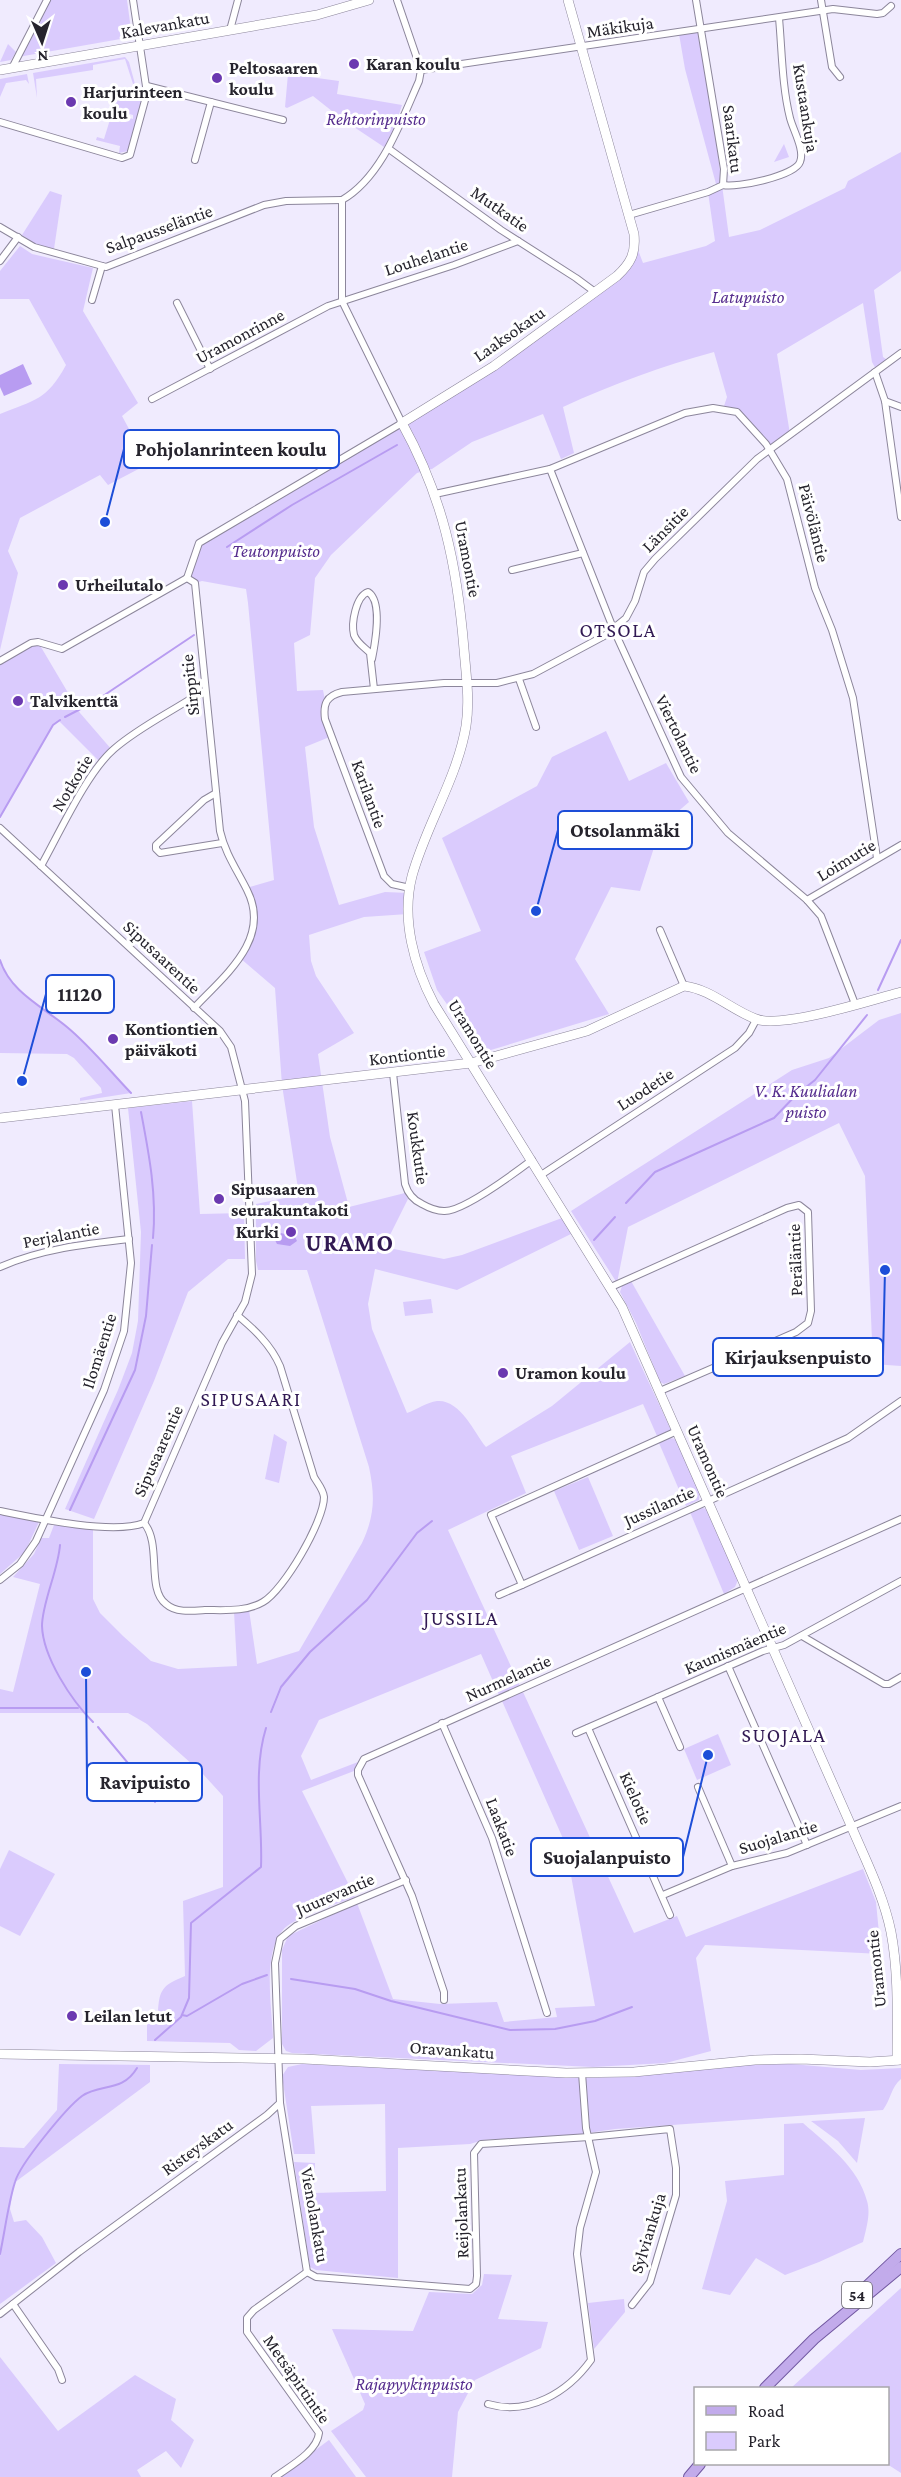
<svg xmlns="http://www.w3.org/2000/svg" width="901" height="2477" font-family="'Crimson Pro',serif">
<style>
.green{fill:#dacbfd}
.water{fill:#b89cf1}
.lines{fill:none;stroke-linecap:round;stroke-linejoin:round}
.stream{stroke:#b89cf1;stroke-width:2}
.street-casing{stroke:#8c869b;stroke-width:8}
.secondary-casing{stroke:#8c869b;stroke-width:10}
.primary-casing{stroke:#7157a0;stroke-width:12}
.street{stroke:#fff;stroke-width:6}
.secondary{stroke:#fff;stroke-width:9}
.primary{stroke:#c2abeb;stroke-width:10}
.poi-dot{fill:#6b39b0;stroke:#fff;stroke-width:2}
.labels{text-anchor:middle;stroke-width:6;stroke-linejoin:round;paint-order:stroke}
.shield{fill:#fff;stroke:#67666c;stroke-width:1.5}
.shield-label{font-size:16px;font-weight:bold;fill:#26242d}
.street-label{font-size:18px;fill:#26242d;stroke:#fff}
.poi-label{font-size:18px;font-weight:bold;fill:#26242d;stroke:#fff;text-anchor:start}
.park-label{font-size:18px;font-style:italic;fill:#562d8e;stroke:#fff}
.neighbourhood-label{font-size:20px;letter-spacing:1.5px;fill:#311953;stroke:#fff}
.district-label{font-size:24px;font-weight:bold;letter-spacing:1.5px;fill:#311953;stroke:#fff}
.leader{fill:none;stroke:#1d4ed8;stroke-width:2}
.callout-dot{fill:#1d4ed8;stroke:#fff;stroke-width:2}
.callout{fill:#fff;stroke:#1d4ed8;stroke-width:2}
.callout-label{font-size:20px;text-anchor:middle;font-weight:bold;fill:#26242d}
</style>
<rect width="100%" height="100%" fill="#f0ebfe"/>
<g class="green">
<polygon points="49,0 127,0 132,37 18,57"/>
<path d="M701,29L729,237L760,230L845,188L848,181L901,152V271L874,290L883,357L890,362L877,371L872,362L863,303L777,354L790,434L769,449L742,417L723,409L727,397L714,352C662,366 613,384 563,407L574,453L561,459L543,414L472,442L432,469L417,473L331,555L315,578L310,635L294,643L297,691L323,690L332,736L305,747L314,827L339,905L385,892L409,893L408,914L364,917L309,935L311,961L316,976L354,1033L318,1054L330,1137L349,1207L405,1193L408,1199L384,1247L444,1259L462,1255L562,1218L573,1233L457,1290L375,1269L368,1304L372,1329L407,1413C416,1410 427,1402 437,1401C460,1399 474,1432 486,1447L552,1406L630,1342L671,1430L657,1436L643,1404L511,1456L526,1493L448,1530L520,1686L499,1695L481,1654L319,1720L301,1756L311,1780L358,1762L354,1771L302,1791L355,1897C334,1905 309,1912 290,1924C260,1942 272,2007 273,2038L256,2051L239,2050L230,2043L147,2041V2023L158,2013C159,1989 163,1985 185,1976L183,1901L223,1887V1796L202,1773L147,1724L128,1713H0V1689L13,1692L40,1584L13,1577L34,1554L41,1538H49L54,1525L93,1530V1599L100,1613L123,1636L151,1661L178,1669L237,1666L234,1612L249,1610L257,1664L299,1651L362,1543C375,1515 375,1496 369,1467L307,1270H258L256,1261V1204L299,1195L282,1085L275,988L240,958L255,923L246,888L274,880L248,603L246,589L202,581L195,583L187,578L199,543L463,386L617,276L635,242L643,263L706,246L715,241L708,192L716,189V184L685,69L679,34Z"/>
<polygon points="8,44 16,52 11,60 0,62"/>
<polygon points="125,57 129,62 135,84 133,84 125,59 93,65 93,70 36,79 37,98 33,73"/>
<polygon points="27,74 29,84 26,80 6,83 0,97 0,79"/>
<polygon points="288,74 339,81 337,94 402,105 391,138 384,147 342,119 313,96 287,108 285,107"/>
<polygon points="144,91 128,151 119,153 120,146 96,140 97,137 104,139 112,113 133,119 133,115 112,109 116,95"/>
<polygon points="784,144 789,157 774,162"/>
<polygon points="50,191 62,195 54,249 35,244 22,235"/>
<path d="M20,246L32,254L93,268L83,311L138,403L122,416L148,464L108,485L100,475L20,518L8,551L18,573L0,650V414C35,400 47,400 66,365L29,299H0V271Z"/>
<polygon points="38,642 80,713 112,750 101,763 59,721 53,725 0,817 0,661"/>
<polygon points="606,731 629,781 666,763 689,802 661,826 640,891 611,887 575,959 609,1014 481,1053 437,990 424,952 481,931 442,838 537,786 552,757"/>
<path d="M0,960C10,992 43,1007 67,1027C90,1046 110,1071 131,1093L80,1101V1098L102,1093L101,1088L74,1058L67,1054L0,1053Z"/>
<polygon points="901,1013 901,1366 873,1364 865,1176 839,1123 628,1227 617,1283 571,1211 792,1070 829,1058 879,1020"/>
<polygon points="192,1101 200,1214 244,1213 245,1259 228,1259 188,1292 154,1381 94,1519 65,1509 118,1390 132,1353 138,1321 141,1232 128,1108"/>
<polygon points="631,1281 685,1376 664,1384 660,1382 636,1323 620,1292 622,1286"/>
<polygon points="431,1299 433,1313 405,1316 403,1302"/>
<polygon points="274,1434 287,1442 279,1483 265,1479"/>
<polygon points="669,1438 677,1439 700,1492 699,1500 686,1506 659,1443"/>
<polygon points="588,1477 613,1536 579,1550 554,1491"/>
<polygon points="702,1508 707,1509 738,1580 735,1587 724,1594 690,1512"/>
<polygon points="0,1514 39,1522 25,1552 0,1574"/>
<polygon points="523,1692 634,1933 677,1916 686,1937 863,1869 876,1902 881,1954 705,1945 696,1958 711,2051 666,2063 593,2067 292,2053 286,2051 282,2044 282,1950 288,1936 357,1903 393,1999 440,2004 497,2002 504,2022 557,2017 555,2008 595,2006 565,1843 502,1701"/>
<polygon points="718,1734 731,1765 697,1780 684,1749"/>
<polygon points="9,1850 55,1874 20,1936 0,1926 0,1869"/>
<polygon points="59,2064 150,2065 150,2082 14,2183 10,2209 14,2222 26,2220 42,2237 56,2263 0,2304 0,2147 24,2148 57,2110"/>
<path d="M302,2064L593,2078L630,2077L748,2065L791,2064L861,2070L901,2068V2079C891,2087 891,2099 883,2110L615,2129L574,2135L483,2140L470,2144L398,2148V2278L316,2270L310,2267L294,2162L315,2163L314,2193L386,2191L385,2104L311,2106L315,2154H294L282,2076L288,2067Z"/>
<polygon points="865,2118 857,2163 838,2141 811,2121"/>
<path d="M803,2123C828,2145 858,2167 867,2201C871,2214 866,2229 863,2242L819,2262L785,2275L756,2258L730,2295L702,2289L727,2201L725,2181L784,2175V2124Z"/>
<polygon points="484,2274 512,2275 498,2319 548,2322 541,2348 475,2380 458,2412 452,2477 366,2477 331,2431 363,2410 365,2404 332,2329 413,2331 429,2292 472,2294 482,2285"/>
<polygon points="901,2288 901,2473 887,2464 888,2388 791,2388"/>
<polygon points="624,2299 625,2312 594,2349 588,2303"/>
<polygon points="0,2357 58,2431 135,2375 176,2399 171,2420 194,2440 181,2468 166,2451 137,2470 141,2477 0,2477"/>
<polygon points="329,2440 356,2477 279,2477"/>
</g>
<g class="water">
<polygon points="23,364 32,384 4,396 0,387 0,375"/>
<polygon points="281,1233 295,1237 297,1241 290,1246 277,1244 273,1236"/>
</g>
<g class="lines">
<g class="stream">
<polyline points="227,547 292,505 397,445"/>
<polyline points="65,717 94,702 194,635"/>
<polyline points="0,817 53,725 60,720"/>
<path d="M0,960C10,992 43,1007 67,1027C90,1046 110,1071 131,1093"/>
<polyline points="878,990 901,940"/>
<path d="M141,1112C149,1154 157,1195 153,1238"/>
<polyline points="626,1203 655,1172 774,1118 796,1095 815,1080 867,1015"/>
<polyline points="594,1240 615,1217"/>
<polyline points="70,1510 135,1370 146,1316 152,1245"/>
<path d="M60,1545C58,1571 42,1603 42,1626C43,1657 71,1700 93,1722"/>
<polyline points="0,1708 78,1708"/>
<polyline points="271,1712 281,1687 310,1652 367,1600 417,1533 432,1521"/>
<polyline points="98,1727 152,1792 155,1802"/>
<polyline points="291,1979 355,1989 391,2001 510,2030 555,2029 595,2021 632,2007"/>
<polyline points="182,2015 187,2016 242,1984 267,1975"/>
<path d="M155,2040L181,2017L189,1998L191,1923L261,1867C263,1822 252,1773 266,1728"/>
<path d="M0,2254C5,2231 8,2204 15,2182C20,2164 66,2108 82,2096C101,2083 122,2093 137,2068"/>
</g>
<g class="street-casing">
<g id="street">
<polyline points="821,0 832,67 840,77"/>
<polyline points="230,30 238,0"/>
<polyline points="12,68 47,0"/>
<polyline points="421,70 833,9 877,14 883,13 891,6"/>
<polyline points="147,86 283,120"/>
<polyline points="0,122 122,158 130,155 147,93 133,0"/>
<polyline points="389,149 501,230 576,278 595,292"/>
<polyline points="195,160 211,102"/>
<path d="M723,185C737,188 795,176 800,162C805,150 793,130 790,118C782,86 782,51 779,18"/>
<path d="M342,200C382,177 401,121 419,81L421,70L397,0"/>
<polyline points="629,215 708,192 723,185 724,169 696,0"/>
<polyline points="0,227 34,247 106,267 264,205 286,201 342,200"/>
<polyline points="0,261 18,237"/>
<polyline points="92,300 102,266"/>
<polyline points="177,303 210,369"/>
<polyline points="875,372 885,401 901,517"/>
<polyline points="152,399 328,306 454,265 518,241"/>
<polyline points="885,401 901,407"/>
<polyline points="550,469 613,628 681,777 728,833 807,900 821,916 855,1004"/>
<polyline points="435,494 550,469 685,413 713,408 737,412 766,444 787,479 815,588 832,630 853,698 877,858"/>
<polyline points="512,570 583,553"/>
<polyline points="187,578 199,543 402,423 342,301 342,200"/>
<path d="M187,578L195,583L220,831C225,853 237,870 247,890C272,939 225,975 194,1008"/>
<path d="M372,659C375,644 383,601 368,592C356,596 351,623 354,635C357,643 364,647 370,653L374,689"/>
<polyline points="0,661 31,643 38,642 62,649 187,578"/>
<polyline points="519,679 536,727"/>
<polyline points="216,793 204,800 156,845 156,849 160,853 222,843"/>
<polyline points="0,828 220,1031 231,1047 245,1101 252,1274 245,1302 222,1343 144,1523"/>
<path d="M41,866C59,834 87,772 114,749C138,728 169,713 195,696L205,692"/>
<path d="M410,888L392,884L384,876L325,719C323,704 326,696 342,692L444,683H497L533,674L604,636L626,618L635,601L644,572L655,559L757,459L901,353"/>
<polyline points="807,900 901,845"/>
<polyline points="660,930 684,986"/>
<path d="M393,1073L405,1184C408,1194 413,1200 422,1204C429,1208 437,1211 444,1211C462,1212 516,1172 532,1160"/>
<polyline points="541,1175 735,1048 749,1033 756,1020"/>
<path d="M0,1267C41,1249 85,1244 129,1239"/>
<polyline points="611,1287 787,1208 799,1205 808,1212 811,1311 808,1323 796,1332 660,1391"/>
<polyline points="677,1431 491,1515 522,1585 848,1438 901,1401"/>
<path d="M0,1511C34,1518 113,1535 144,1523"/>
<path d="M144,1523C162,1544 146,1589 166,1604C176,1613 192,1611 205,1610C225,1610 246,1612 263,1602C284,1590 324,1521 324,1497C323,1489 318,1484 314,1477L280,1366C271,1345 254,1329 237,1315"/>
<polyline points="0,1580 20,1564 36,1541 104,1390 124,1331 131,1263 115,1105"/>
<polyline points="499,1595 522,1585"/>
<polyline points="802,1636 884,1684 889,1684 901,1677"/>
<polyline points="728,1666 807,1845"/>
<polyline points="658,1697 680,1747"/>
<polyline points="442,1723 492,1838 547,2013"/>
<polyline points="588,1728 670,1915"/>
<polyline points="576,1733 763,1651 784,1645 901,1581"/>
<polyline points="698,1787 732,1866"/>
<polyline points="663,1895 732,1866 787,1853 901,1806"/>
<polyline points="444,2000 444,1992 412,1896 358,1775 358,1770 364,1759 901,1519"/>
<polyline points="280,2103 307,2272"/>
<polyline points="307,2272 316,2277 470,2289 476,2284 477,2276 474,2153 481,2144 589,2137 670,2129 676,2168 676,2195 650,2282 632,2305"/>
<polyline points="13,2304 58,2369 62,2380"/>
<polyline points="0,2314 79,2252 267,2115 280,2103 275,1963 280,1939 296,1926 406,1880"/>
<path d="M488,2404C529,2416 568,2392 591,2360L577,2254L580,2228L596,2172L586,2128L582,2073"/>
<path d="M275,2477C290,2466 317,2452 319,2433L247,2332V2318L254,2310L307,2272"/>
</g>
</g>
<g class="secondary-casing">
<g id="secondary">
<path d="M568,0L634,234C636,253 631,263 617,276L494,366L402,423C443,497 457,565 464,649C466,674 470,701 466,726C457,779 426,825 412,876C401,919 414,966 434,1004L622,1307L849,1821C864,1857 883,1893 891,1932C899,1975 897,2017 897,2060"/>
<polyline points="0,70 317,15 369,0"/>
<path d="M0,1118L471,1063L587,1031L684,986C711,989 731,1010 756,1019C781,1029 872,1000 901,992"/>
<polyline points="0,2054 304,2059 566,2073 634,2072 755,2060 801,2059 870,2062 901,2060"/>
</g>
</g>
<g class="primary-casing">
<g id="primary">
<polyline points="850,2302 901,2254"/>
<polyline points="765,2388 814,2339 901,2267"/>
<polyline points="689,2477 700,2464"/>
</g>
</g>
<use href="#street" class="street"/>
<use href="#secondary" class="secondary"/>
<use href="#primary" class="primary"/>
</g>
<g class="poi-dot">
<circle cx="354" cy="64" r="6"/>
<circle cx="217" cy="78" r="6"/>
<circle cx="71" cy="102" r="6"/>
<circle cx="63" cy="585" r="6"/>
<circle cx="18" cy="701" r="6"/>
<circle cx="113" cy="1039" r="6"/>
<circle cx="219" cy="1199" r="6"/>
<circle cx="291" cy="1232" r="6"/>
<circle cx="503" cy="1373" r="6"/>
<circle cx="72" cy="2016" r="6"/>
</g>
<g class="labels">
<rect class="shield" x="842" y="2282" width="30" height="26" rx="4.5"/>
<g class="shield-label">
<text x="857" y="2301">54</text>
</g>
<g class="street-label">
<text transform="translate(165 25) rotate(-10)" y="6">Kalevankatu</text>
<text transform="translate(620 27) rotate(-8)" y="6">Mäkikuja</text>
<text transform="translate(806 108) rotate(81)" y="6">Kustaankuja</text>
<text transform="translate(733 139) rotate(83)" y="6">Saarikatu</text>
<text transform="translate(500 209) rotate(35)" y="6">Mutkatie</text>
<text transform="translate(159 229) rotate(-20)" y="6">Salpausseläntie</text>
<text transform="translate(426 257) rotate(-18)" y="6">Louhelantie</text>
<text transform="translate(509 334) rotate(-35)" y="6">Laaksokatu</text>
<text transform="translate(240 336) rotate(-28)" y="6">Uramonrinne</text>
<text transform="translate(814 523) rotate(76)" y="6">Päivöläntie</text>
<text transform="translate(665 529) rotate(-45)" y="6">Länsitie</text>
<text transform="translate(468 559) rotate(79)" y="6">Uramontie</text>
<text transform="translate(190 685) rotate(-96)" y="6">Sirppitie</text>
<text transform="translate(679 734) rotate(64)" y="6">Viertolantie</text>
<text transform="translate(72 783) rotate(-59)" y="6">Notkotie</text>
<text transform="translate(369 794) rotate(70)" y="6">Karilantie</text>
<text transform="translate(846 860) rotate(-31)" y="6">Loimutie</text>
<text transform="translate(162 957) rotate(43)" y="6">Sipusaarentie</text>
<text transform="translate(473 1034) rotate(58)" y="6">Uramontie</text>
<text transform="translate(407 1055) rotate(-7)" y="6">Kontiontie</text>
<text transform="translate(645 1089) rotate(-33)" y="6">Luodetie</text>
<text transform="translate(418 1148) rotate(82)" y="6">Koukkutie</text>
<text transform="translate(61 1235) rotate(-11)" y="6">Perjalantie</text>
<text transform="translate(795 1260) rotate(-92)" y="6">Peräläntie</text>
<text transform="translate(99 1351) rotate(-72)" y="6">Ilomäentie</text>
<text transform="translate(158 1451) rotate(-66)" y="6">Sipusaarentie</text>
<text transform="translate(708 1461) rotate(66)" y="6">Uramontie</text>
<text transform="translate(659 1506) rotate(-24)" y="6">Jussilantie</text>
<text transform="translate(735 1648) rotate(-23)" y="6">Kaunismäentie</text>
<text transform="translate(508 1678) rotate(-24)" y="6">Nurmelantie</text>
<text transform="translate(636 1798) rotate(66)" y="6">Kielotie</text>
<text transform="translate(502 1827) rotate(69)" y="6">Laakatie</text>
<text transform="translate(778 1837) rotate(-17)" y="6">Suojalantie</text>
<text transform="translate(335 1894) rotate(-23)" y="6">Juurevantie</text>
<text transform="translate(876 1969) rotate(-96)" y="6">Uramontie</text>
<text transform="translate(452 2050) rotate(4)" y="6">Oravankatu</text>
<text transform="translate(197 2147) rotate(-36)" y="6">Risteyskatu</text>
<text transform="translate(461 2213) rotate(-92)" y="6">Reijolankatu</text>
<text transform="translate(315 2215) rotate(80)" y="6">Vienolankatu</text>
<text transform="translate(648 2233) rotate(-73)" y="6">Sylviankuja</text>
<text transform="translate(297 2379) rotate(55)" y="6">Metsäpirtintie</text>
</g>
<g class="poi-label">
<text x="366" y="70">Karan koulu</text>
<text x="229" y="74">Peltosaaren<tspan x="229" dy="21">koulu</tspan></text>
<text x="83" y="98">Harjurinteen<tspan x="83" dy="21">koulu</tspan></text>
<text x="75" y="591">Urheilutalo</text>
<text x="30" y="707">Talvikenttä</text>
<text x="125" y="1035">Kontiontien<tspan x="125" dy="21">päiväkoti</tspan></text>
<text x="231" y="1195">Sipusaaren<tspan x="231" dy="21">seurakuntakoti</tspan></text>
<text x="279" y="1238" text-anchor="end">Kurki</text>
<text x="515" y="1379">Uramon koulu</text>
<text x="84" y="2022">Leilan letut</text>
</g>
<g class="park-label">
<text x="376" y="125">Rehtorinpuisto</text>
<text x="748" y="303">Latupuisto</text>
<text x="276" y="557">Teutonpuisto</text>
<text x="806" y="1097">V. K. Kuulialan<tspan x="806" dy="21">puisto</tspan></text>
<text x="414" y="2390">Rajapyykinpuisto</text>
</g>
<g class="neighbourhood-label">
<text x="618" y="637">OTSOLA</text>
<text x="251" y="1406">SIPUSAARI</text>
<text x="461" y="1625">JUSSILA</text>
<text x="784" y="1742">SUOJALA</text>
</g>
<g class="district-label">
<text x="350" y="1251">URAMO</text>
</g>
</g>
<path class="leader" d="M105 522L124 449M536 911L558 830M22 1081L46 994M885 1270L883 1357M86 1672L87 1782M708 1755L683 1857"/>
<g class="callout-dot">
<circle cx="105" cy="522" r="6"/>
<circle cx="536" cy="911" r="6"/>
<circle cx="22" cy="1081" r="6"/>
<circle cx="885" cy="1270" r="6"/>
<circle cx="86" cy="1672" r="6"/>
<circle cx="708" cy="1755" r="6"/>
</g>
<g class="callout">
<rect x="124" y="430" width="215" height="38" rx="6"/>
<rect x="558" y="811" width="134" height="38" rx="6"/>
<rect x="46" y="975" width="68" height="38" rx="6"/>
<rect x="713" y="1338" width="170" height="38" rx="6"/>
<rect x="87" y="1763" width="115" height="38" rx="6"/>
<rect x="531" y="1838" width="152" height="38" rx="6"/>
</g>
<g class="callout-label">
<text x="231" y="456">Pohjolanrinteen koulu</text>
<text x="625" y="837">Otsolanmäki</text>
<text x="80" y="1001">11120</text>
<text x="798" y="1364">Kirjauksenpuisto</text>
<text x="145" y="1789">Ravipuisto</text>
<text x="607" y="1864">Suojalanpuisto</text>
</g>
<rect x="694" y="2387" width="195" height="78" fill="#ffffff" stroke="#a8a7ab" stroke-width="1.5"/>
<rect x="706" y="2406" width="30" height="9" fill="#c2abeb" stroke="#a8a7ab" stroke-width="1.5"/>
<text x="748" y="2417" font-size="18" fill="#26242d">Road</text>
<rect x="706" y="2432" width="30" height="18" fill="#dacbfd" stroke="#a8a7ab" stroke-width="1.5"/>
<text x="748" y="2447" font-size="18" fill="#26242d">Park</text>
<g transform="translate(42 42) rotate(177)" stroke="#ffffff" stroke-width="4.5" paint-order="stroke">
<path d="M0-4.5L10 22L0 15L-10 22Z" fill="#26242d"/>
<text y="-9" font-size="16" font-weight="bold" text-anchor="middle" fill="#26242d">N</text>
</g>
</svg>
